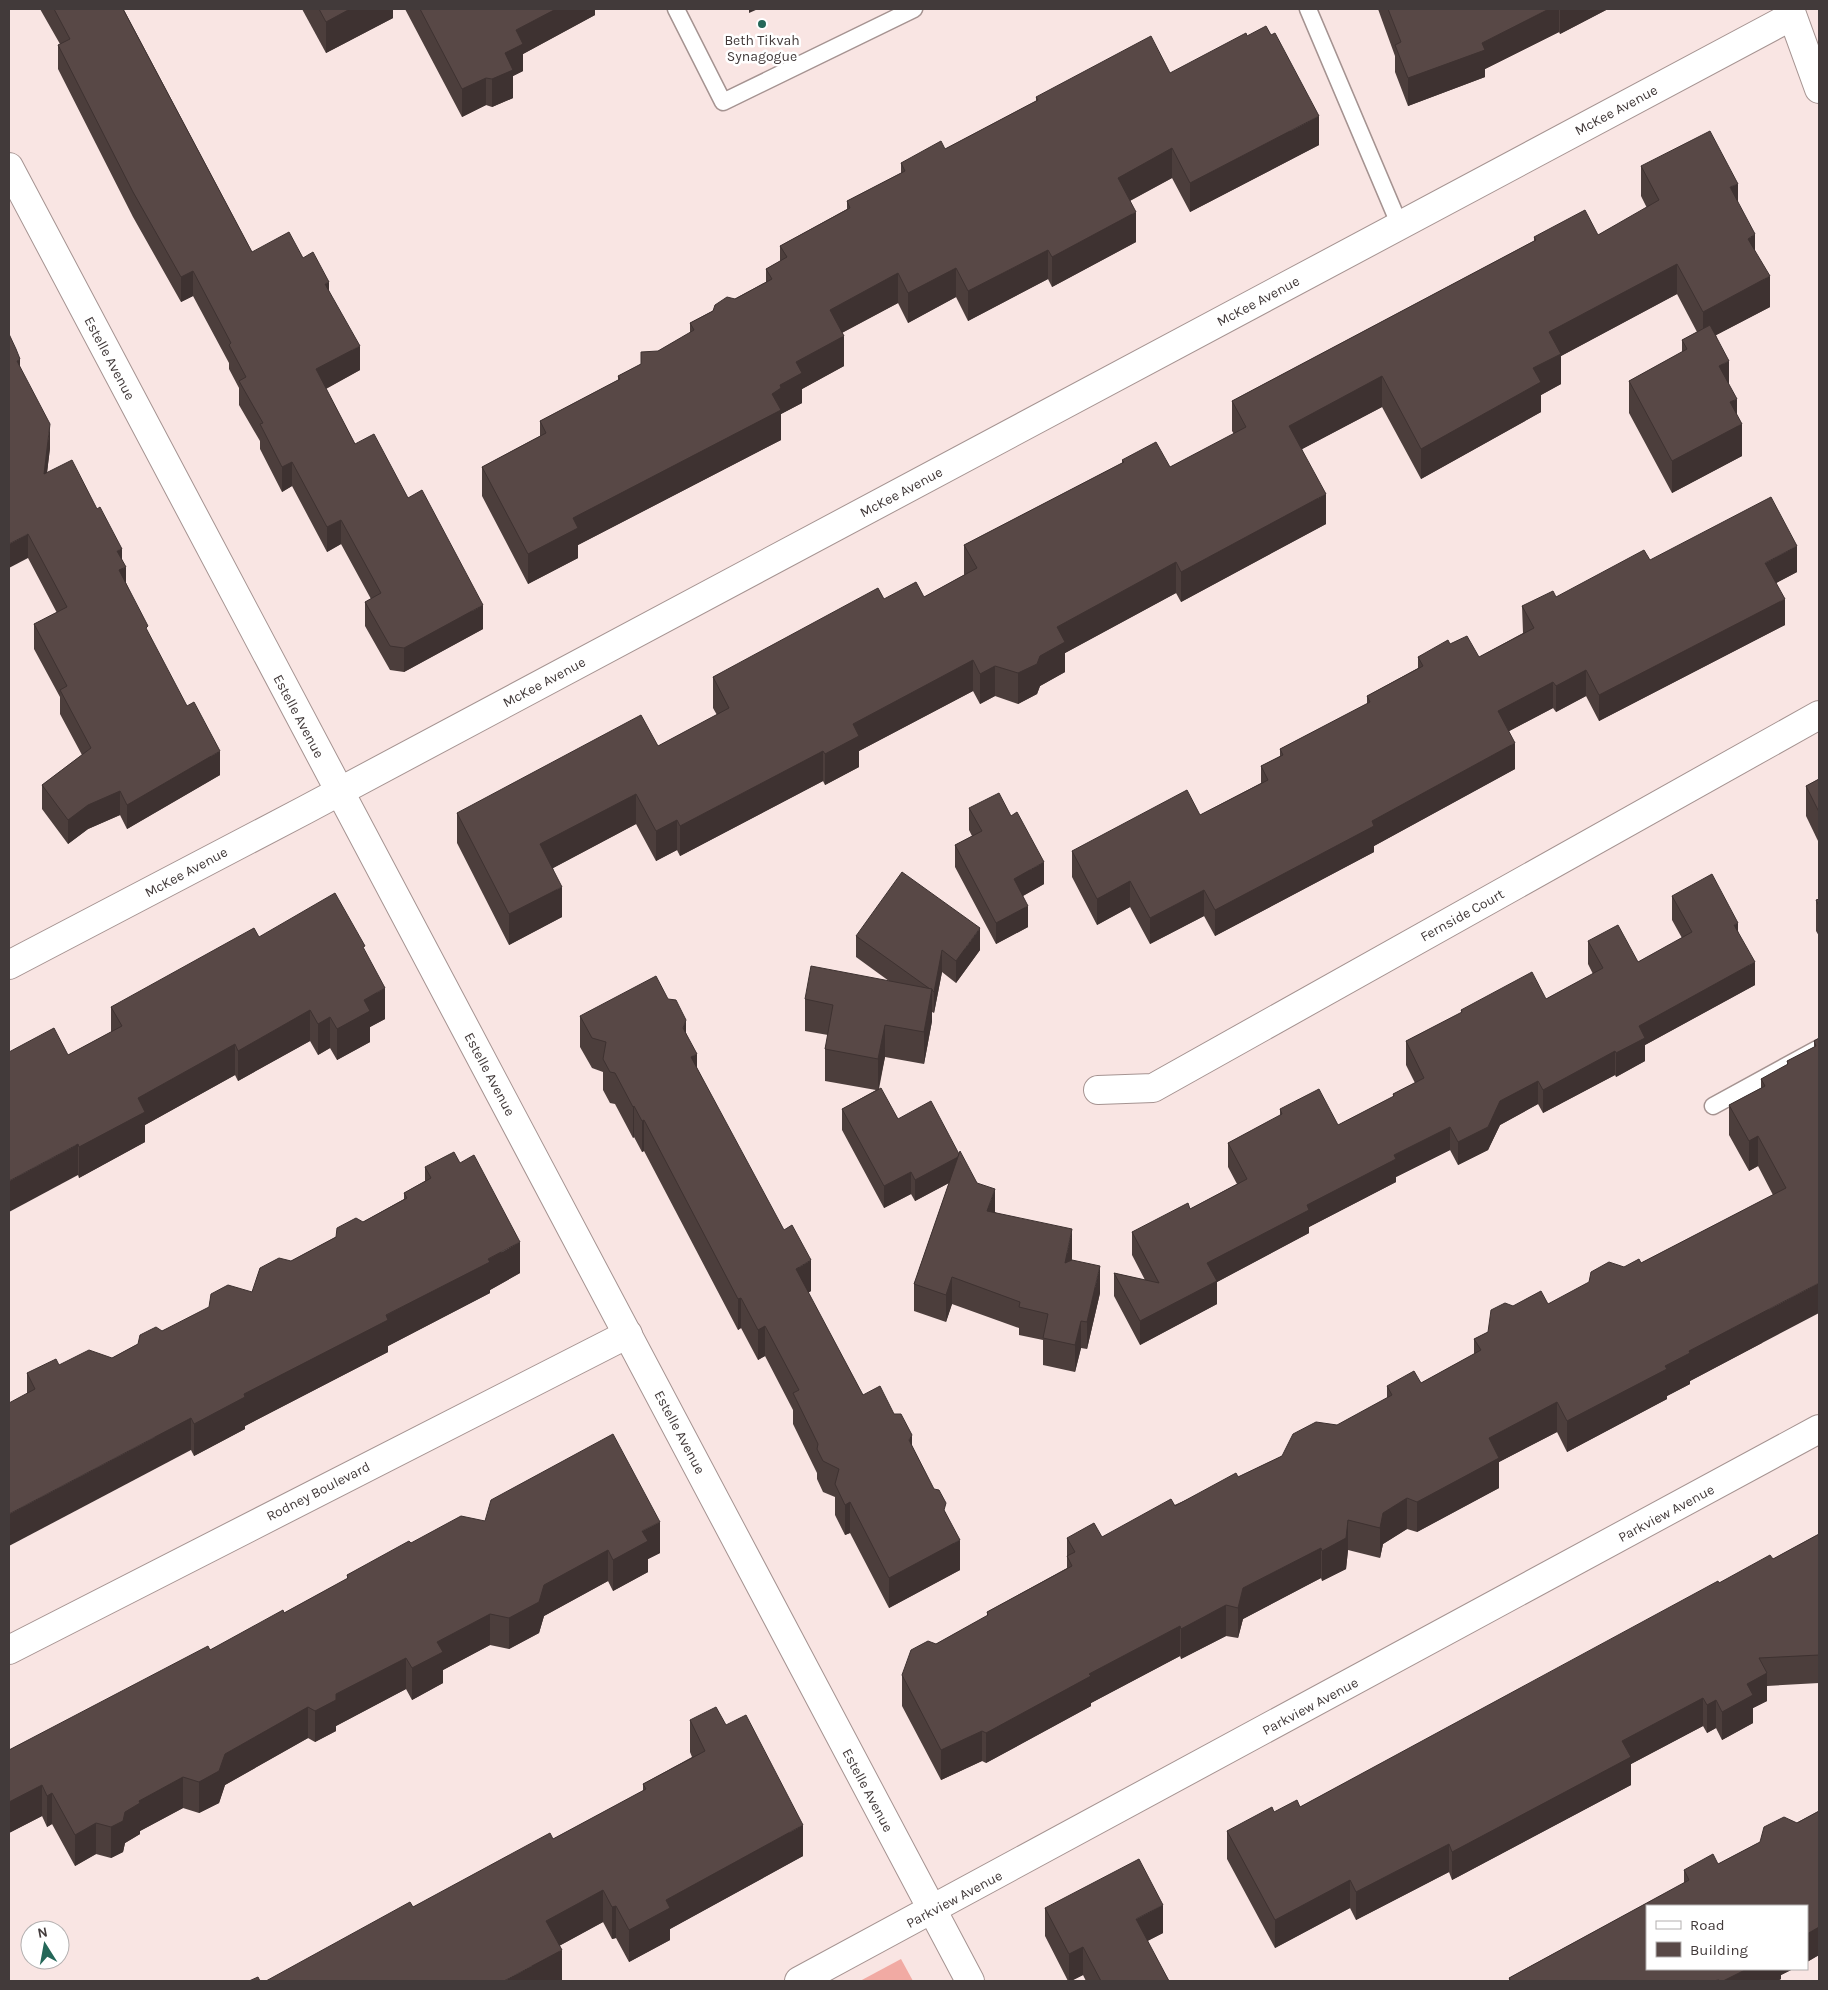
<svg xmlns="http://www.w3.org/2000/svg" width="1828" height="1990" font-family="Karla,sans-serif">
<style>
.green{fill:#f1aaa3}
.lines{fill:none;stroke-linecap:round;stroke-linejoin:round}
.lane-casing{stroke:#a59391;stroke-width:19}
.street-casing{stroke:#a59391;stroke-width:30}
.secondary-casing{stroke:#a59391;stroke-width:30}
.lane{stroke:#fff;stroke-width:16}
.street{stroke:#fff;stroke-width:28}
.secondary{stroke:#fff;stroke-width:28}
.wall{fill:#4c3e3c}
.shaded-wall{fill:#3e3231}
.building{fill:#584846;stroke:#3e3231}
.poi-dot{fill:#246758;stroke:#fff;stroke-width:2}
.labels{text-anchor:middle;stroke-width:5;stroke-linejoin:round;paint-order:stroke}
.poi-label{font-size:14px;fill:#423a3a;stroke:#fff}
.street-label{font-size:14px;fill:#423a3a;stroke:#fff}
</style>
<rect width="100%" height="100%" fill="#f9e5e3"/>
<polygon class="green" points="901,1959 913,1981 860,1981"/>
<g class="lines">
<g class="lane-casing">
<g id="lane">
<polyline points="676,9 723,102 914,9"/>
<polyline points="1308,9 1400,226"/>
<polyline points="1713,1106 1819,1048"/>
</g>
</g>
<g class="street-casing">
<g id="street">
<polyline points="9,167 970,1981"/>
<polyline points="9,965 305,810 1792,16"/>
<polyline points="1098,1090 1153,1088 1819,715"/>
<polyline points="9,1650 628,1334"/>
<polyline points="799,1981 1819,1429"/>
</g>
</g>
<g class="secondary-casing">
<polyline id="secondary" points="1790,9 1819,89"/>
</g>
<use href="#lane" class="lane"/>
<use href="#street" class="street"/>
<use href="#secondary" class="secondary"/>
</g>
<g class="wall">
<polygon points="40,9 125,9 124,10 252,252 303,258 329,291 360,370 326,389 355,444 408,498 483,629 404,672 390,670 365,626 365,602 371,599 341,544 327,552 292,486 282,492 260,449 260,441 239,405 239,388 229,369 229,363 193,296 181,302 133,217 58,69 58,45 60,44"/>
<polygon points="302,9 393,9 393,18 326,53"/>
<polygon points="405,9 595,9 595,15 523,54 523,71 513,76 513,98 492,107 486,105 462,117"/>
<polygon points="1378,9 1608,9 1560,34 1559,32 1485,69 1485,77 1408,106 1395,72 1395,56"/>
<polygon points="1170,73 1319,145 1190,212 1172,178 1130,201 1136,242 1052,287 1048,279 968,321 956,297 908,323 898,303 842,333 844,366 802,389 802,403 781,414 781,440 578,545 578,558 528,584 482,496 482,467 540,436 540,421 618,380 618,376 641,364 658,351 690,333 690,323 766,282 766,269 780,261 780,246 847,209 847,201 901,173 901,163 945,149 1036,101 1036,97"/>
<polygon points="1641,166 1738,203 1755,252 1770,307 1716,335 1737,416 1742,456 1672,493 1629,413 1629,381 1682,352 1682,340 1697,332 1677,294 1561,356 1561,384 1541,395 1541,412 1421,479 1382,407 1302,449 1326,524 1181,602 1176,593 1065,653 1065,672 1040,686 1037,694 1018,704 995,696 980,704 973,691 859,751 859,767 825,785 823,781 680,856 677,850 656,861 636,824 553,868 562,917 509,945 457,843 457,813 658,746 717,715 713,708 713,677 884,599 924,597 964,575 964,545 1122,463 1122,460 1170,467 1234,434 1232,431 1232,401 1534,241 1534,237 1598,235 1647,208 1641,196"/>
<polygon points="20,368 50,448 47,472 122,559 126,583 148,633 220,775 127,829 120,815 88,829 68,844 42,809 42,785 82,755 60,714 60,697 34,649 34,624 57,613 28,558"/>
<polygon points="1650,560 1797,572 1776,583 1785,625 1599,721 1586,696 1556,712 1553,708 1509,731 1515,769 1374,846 1374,852 1215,936 1204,916 1150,944 1130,907 1097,925 1072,877 1072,851 1200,815 1261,783 1261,766 1280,756 1280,749 1367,704 1367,696 1418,668 1418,657 1450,644 1479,657 1523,633 1522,606 1556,597"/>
<polygon points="1819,779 1819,843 1806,816 1806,786"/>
<polygon points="969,808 1044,884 1023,896 1028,927 996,944 955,867 955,845 972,836 969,830"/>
<polygon points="1672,896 1738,931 1755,985 1645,1045 1645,1061 1616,1077 1615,1075 1543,1113 1538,1104 1500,1125 1488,1150 1458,1165 1450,1150 1396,1177 1396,1182 1309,1227 1309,1233 1217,1282 1217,1304 1140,1345 1114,1296 1114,1273 1145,1280 1132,1255 1132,1232 1190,1209 1237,1184 1228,1167 1228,1143 1280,1116 1280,1109 1338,1125 1393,1097 1393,1094 1415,1083 1406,1065 1406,1041 1461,1013 1461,1010 1546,999 1593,974 1588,964 1588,941 1638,962 1682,938 1672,920"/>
<polygon points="1819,899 1819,936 1816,931 1816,900"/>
<polygon points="856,936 980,950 956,983 942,972 934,1013 932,1012 932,1021 924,1064 885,1057 879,1089 898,1119 959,1154 995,1212 1072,1256 1072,1260 1100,1293 1087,1349 1081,1348 1075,1372 1043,1365 1043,1340 1019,1335 1019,1328 952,1304 946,1322 914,1311 914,1284 949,1183 915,1201 911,1194 884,1208 842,1130 842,1109 876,1090 825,1081 825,1049 828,1035 805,1031 805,999 889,981 856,957"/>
<polygon points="259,937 365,951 385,1019 370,1027 370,1042 337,1060 330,1048 318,1055 310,1041 238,1081 235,1075 145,1125 145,1142 79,1178 78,1175 68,1055 111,1032 111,1007"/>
<polygon points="580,1016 686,1033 697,1068 811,1291 808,1293 863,1395 912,1446 946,1514 960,1570 889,1608 850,1533 845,1535 835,1515 835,1497 823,1492 817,1479 817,1473 793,1424 793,1410 765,1356 758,1360 741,1328 738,1330 644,1151 642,1152 634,1137 633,1138 615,1104 610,1103 603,1090 603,1072 592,1068 580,1047"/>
<polygon points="1819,1038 1762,1343 1690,1381 1690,1384 1667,1396 1667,1399 1567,1452 1557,1432 1499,1462 1499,1488 1417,1532 1407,1529 1383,1544 1380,1558 1348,1550 1346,1569 1322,1581 1321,1578 1243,1619 1238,1638 1226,1636 1181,1659 1180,1656 1091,1703 1091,1706 986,1763 982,1761 941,1780 902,1706 902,1675 936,1644 987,1616 987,1612 1067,1568 1067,1538 1102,1537 1238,1477 1282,1456 1387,1398 1387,1386 1421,1383 1474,1354 1474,1339 1488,1332 1513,1306 1548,1304 1624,1267 1641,1263 1773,1195 1758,1166 1749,1171 1729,1135 1729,1105 1761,1088 1761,1079 1787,1065 1787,1061 1814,1047 1814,1041"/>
<polygon points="425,1167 520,1273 490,1290 490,1293 388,1346 388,1352 245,1426 245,1429 194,1456 191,1450 27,1394 27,1373 59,1365 112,1358 162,1331 252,1292 291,1261 336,1237 404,1199 404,1193 425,1181"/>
<polygon points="485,1521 660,1553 648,1559 648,1572 613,1591 608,1581 544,1616 539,1633 509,1649 490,1645 443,1670 443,1683 412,1700 406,1689 336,1726 336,1731 315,1742 308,1738 225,1785 219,1803 199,1813 183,1808 140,1831 140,1834 125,1843 123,1852 111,1858 96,1854 75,1866 52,1824 47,1827 42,1816 9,1833 9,1750 284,1613 347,1579 347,1575 411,1543"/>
<polygon points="1819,1534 1819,1683 1767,1686 1767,1701 1753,1708 1753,1723 1722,1740 1716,1728 1707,1733 1703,1726 1631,1764 1631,1785 1452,1880 1449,1872 1356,1920 1350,1908 1275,1948 1227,1859 1227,1831 1274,1812 1300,1807 1719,1583 1773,1559"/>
<polygon points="690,1720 726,1725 803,1856 670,1929 670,1940 629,1962 616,1938 612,1939 603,1922 559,1946 562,1981 413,1907 553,1839 643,1791 643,1784 692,1757 690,1752"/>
<polygon points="1819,1811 1819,1955 1807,1962 1647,1969 1793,1969 1781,1975 1781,1979 1777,1981 1509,1981 1509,1978 1684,1883 1684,1870 1718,1864"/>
<polygon points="1045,1908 1163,1933 1147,1941 1169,1981 1086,1981 1083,1975 1071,1981 1068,1981 1045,1936"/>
</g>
<g class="shaded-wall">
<polygon points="350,9 393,9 393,18 326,53 326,22"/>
<polygon points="556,9 595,9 595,15 523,54 523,71 513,76 513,98 492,107 492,79 516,30"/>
<polygon points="749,9 758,9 749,13"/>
<polygon points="1549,9 1559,9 1559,32 1485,69 1485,77 1408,106 1408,78 1482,43"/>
<polygon points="1560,9 1608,9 1560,34"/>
<polygon points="486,78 486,105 462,117 462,89"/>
<polygon points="1319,116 1319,145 1190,212 1190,183"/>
<polygon points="1172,148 1172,178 1118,207 1118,178"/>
<polygon points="1738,184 1738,214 1730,187"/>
<polygon points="1136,212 1136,242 1052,287 1052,257"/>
<polygon points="1755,234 1755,264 1748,239"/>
<polygon points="1048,250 1048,279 968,321 968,291"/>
<polygon points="1677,264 1677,294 1561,356 1561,384 1541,395 1541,412 1421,479 1421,449 1533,368 1549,332"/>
<polygon points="956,268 956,297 908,323 908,293"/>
<polygon points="193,271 193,296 181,302 181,277"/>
<polygon points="898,273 898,303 830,339 830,310"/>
<polygon points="1770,276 1770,307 1703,342 1703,312"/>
<polygon points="329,282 329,306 325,284"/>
<polygon points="844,336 844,366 802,389 802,403 781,414 781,440 578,545 578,558 528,584 528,554 573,518 772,394 780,385 796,362"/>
<polygon points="360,346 360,370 316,394 316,369"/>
<polygon points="20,359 20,384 17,361"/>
<polygon points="1729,361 1729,393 1719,366"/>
<polygon points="1382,376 1382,407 1289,456 1289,426"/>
<polygon points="1737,399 1737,426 1742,424 1742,456 1672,493 1672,461 1730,402"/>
<polygon points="50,424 50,448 44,498 44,474"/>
<polygon points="292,462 292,486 282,492 282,467"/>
<polygon points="1326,494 1326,524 1181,602 1181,572"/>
<polygon points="341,520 341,544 327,552 327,527"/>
<polygon points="28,534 28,558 9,568 9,544"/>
<polygon points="1797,546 1797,572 1765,589 1765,563"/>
<polygon points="122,549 122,569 126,567 126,591 119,595 117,551"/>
<polygon points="1176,562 1176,593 1065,653 1065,672 1040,686 1037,694 1018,704 1018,673 1040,656 1057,627"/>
<polygon points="1785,599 1785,625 1599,721 1599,695"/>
<polygon points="483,605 483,629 404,672 404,648"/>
<polygon points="973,660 973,691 859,751 859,767 825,785 825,754 853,724"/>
<polygon points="995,666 995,696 980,704 980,674"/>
<polygon points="1586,670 1586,696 1556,712 1556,686"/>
<polygon points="1553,682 1553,708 1498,737 1498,711"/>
<polygon points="1515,743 1515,769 1374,846 1374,852 1215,936 1215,910 1372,821"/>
<polygon points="220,751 220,775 127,829 127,805"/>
<polygon points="823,751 823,781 680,856 680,826"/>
<polygon points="120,791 120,815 88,829 68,844 68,820 88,805"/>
<polygon points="636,794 636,824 540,875 540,844"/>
<polygon points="677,820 677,850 656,861 656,831"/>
<polygon points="1044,862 1044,884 1014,901 1014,879"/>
<polygon points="1130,881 1130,907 1097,925 1097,899"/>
<polygon points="562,887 562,917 509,945 509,914"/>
<polygon points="1204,890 1204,916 1150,944 1150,918"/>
<polygon points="1028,906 1028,927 996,944 996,923"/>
<polygon points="1738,923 1738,946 1734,925"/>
<polygon points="980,928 980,950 956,983 956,961"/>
<polygon points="942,950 942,972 934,1013 934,992"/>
<polygon points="1755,962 1755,985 1645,1045 1645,1061 1616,1077 1616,1053 1639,1026"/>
<polygon points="385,988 385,1019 370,1027 370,1042 337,1060 337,1029 364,1000"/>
<polygon points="932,989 932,1021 924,1064 924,1032"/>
<polygon points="310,1010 310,1041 238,1081 238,1051"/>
<polygon points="330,1017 330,1048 318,1055 318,1024"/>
<polygon points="686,1020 686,1050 683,1028"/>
<polygon points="885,1025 885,1057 878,1090 878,1059"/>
<polygon points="235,1044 235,1075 145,1125 145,1142 79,1178 79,1147 138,1098"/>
<polygon points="1615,1051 1615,1075 1543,1113 1543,1090"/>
<polygon points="697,1054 697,1084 691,1057"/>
<polygon points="1538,1081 1538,1104 1500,1125 1488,1150 1458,1165 1458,1142 1500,1101"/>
<polygon points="634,1106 634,1137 633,1138 633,1107"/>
<polygon points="644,1120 644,1151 642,1152 642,1121"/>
<polygon points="1450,1127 1450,1150 1396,1177 1396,1182 1309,1227 1309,1233 1217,1282 1217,1304 1140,1345 1140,1321 1207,1263 1307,1205 1394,1155"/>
<polygon points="1758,1136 1758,1166 1749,1171 1749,1141"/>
<polygon points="78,1144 78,1175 9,1212 9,1181"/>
<polygon points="960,1156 960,1177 915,1201 915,1180"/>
<polygon points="911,1172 911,1194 884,1208 884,1186"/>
<polygon points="995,1189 995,1217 987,1211"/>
<polygon points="1072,1229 1072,1256 1065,1290 1065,1263"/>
<polygon points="520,1242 520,1273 490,1290 490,1293 388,1346 388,1352 245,1426 245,1429 194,1456 194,1424 244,1394"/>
<polygon points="811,1260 811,1291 796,1299 796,1269"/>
<polygon points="1100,1266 1100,1293 1087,1349 1087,1322"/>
<polygon points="952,1277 952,1304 946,1322 946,1295"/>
<polygon points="1819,1283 1819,1313 1690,1381 1690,1384 1667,1396 1667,1399 1567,1452 1567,1421 1689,1351"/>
<polygon points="741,1298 741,1328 738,1330 738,1299"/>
<polygon points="1081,1321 1081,1348 1075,1372 1075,1345"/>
<polygon points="765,1326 765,1356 758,1360 758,1330"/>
<polygon points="1557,1402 1557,1432 1499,1462 1499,1488 1417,1532 1417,1502 1489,1438"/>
<polygon points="191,1418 191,1450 9,1546 9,1514"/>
<polygon points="912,1435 912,1466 909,1440"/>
<polygon points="1407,1498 1407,1529 1383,1544 1380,1558 1380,1528 1383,1513"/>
<polygon points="850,1502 850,1533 845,1535 845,1505"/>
<polygon points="1348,1520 1348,1550 1346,1569 1322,1581 1322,1551"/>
<polygon points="660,1522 660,1553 648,1559 648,1572 613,1591 613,1560 642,1531"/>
<polygon points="960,1540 960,1570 889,1608 889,1578"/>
<polygon points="1321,1548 1321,1578 1243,1619 1238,1638 1238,1608 1243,1588"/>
<polygon points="608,1550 608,1581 544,1616 539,1633 509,1649 509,1618 544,1585"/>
<polygon points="1226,1605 1226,1636 1181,1659 1181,1629"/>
<polygon points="490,1614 490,1645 443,1670 443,1683 412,1700 412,1668 437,1642"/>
<polygon points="1180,1626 1180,1656 1091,1703 1091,1706 986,1763 986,1733 1089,1674"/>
<polygon points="406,1658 406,1689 336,1726 336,1731 315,1742 315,1711 336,1694"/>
<polygon points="1767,1673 1767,1701 1753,1708 1753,1723 1722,1740 1722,1712 1747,1684"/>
<polygon points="1703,1698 1703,1726 1631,1764 1631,1785 1452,1880 1452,1852 1622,1741"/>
<polygon points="1716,1700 1716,1728 1707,1733 1707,1705"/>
<polygon points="308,1707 308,1738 225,1785 219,1803 199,1813 199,1782 225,1754"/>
<polygon points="982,1731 982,1761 941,1780 941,1750"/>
<polygon points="183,1777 183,1808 140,1831 140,1834 125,1843 123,1852 111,1858 111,1827 125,1812 139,1801"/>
<polygon points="42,1785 42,1816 9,1833 9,1802"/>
<polygon points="52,1793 52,1824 47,1827 47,1796"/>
<polygon points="96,1823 96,1854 75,1866 75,1835"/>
<polygon points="803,1825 803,1856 670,1929 670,1940 629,1962 629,1930 666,1900"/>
<polygon points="1449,1844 1449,1872 1356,1920 1356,1892"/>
<polygon points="1350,1880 1350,1908 1275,1948 1275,1920"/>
<polygon points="603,1890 603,1922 546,1953 546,1921"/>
<polygon points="1163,1905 1163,1933 1136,1947 1136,1919"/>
<polygon points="616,1906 616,1938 612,1939 612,1907"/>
<polygon points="1819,1927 1819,1955 1807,1962 1807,1934"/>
<polygon points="1083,1947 1083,1975 1071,1981 1069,1981 1069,1954"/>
<polygon points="562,1950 562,1981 504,1981"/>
<polygon points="1747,1969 1793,1969 1781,1975 1781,1979 1777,1981 1723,1981"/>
</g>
<g class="building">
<polygon points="54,9 123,9 252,252 289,232 303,258 313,252 329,282 325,284 360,346 316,369 355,444 374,434 408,498 422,490 483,605 404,648 390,646 365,602 381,593 341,520 327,527 292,462 282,467 260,424 263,423 239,381 246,377 229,345 231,343 193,271 181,277 133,192 58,45 70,39"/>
<polygon points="319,9 350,9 326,22"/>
<polygon points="420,9 556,9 516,30 523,44 505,53 513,70 492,79 486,78 462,89"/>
<polygon points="1388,9 1549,9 1482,43 1485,50 1408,78 1395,45 1401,42"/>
<polygon points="1266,26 1271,35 1275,33 1319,116 1190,183 1172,148 1118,178 1136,212 1052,257 1048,250 968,291 956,268 908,293 898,273 830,310 844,336 796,362 802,373 780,385 781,388 772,394 781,410 573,518 578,528 528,554 482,467 546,433 540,421 620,379 618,376 641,364 641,352 658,351 694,330 690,323 713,311 715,305 727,297 735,299 772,279 766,269 787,257 780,246 850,208 847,201 905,171 901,163 941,141 945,149 1038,100 1036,97 1151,36 1170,73 1246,33 1247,36"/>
<polygon points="1710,131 1738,184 1730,187 1755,234 1748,239 1770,276 1703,312 1677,264 1549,332 1561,354 1533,368 1541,382 1421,449 1382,376 1289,426 1326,494 1181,572 1176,562 1057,627 1065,642 1040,656 1037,664 1018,673 995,666 980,674 973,660 853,724 859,736 825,754 823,751 680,826 677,820 656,831 636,794 540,844 562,887 509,914 457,813 641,715 658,746 729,708 713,677 878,588 884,599 916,582 924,597 977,568 964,545 1124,462 1122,460 1156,442 1170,467 1246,427 1232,401 1536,240 1534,237 1585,210 1598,235 1659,200 1641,166"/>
<polygon points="1710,325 1729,361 1719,366 1737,399 1730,402 1742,424 1672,461 1629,381 1687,349 1682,340"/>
<polygon points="9,334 16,349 20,359 17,361 50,424 44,474 72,460 97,509 100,507 122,549 117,551 126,567 119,570 148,626 146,628 187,706 194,702 220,751 127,805 120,791 88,805 68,820 42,785 91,748 60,690 67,686 34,624 67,607 28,534 9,544"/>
<polygon points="1771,497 1797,546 1765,563 1785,599 1599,695 1586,670 1556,686 1553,682 1498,711 1515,743 1372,821 1374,826 1215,910 1204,890 1150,918 1130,881 1097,899 1072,851 1187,790 1200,815 1268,780 1261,766 1283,755 1280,749 1370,702 1367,696 1423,666 1418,657 1448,640 1450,644 1467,636 1479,657 1534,628 1522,606 1553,591 1556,597 1644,550 1650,560"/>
<polygon points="1819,779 1819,812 1806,786"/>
<polygon points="999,793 1011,816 1017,812 1044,862 1014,879 1028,906 996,923 955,845 982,831 969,808"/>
<polygon points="902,872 980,928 956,961 942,950 934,992 932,990 932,989 930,989 856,936"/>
<polygon points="1712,874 1738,923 1734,925 1755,962 1639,1026 1645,1038 1616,1053 1615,1051 1543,1090 1538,1081 1500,1101 1488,1127 1458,1142 1450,1127 1394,1155 1396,1159 1307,1205 1309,1210 1207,1263 1217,1281 1140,1321 1114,1273 1159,1283 1132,1232 1188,1203 1190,1209 1247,1179 1228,1143 1282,1114 1280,1109 1319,1089 1338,1125 1394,1096 1393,1094 1424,1078 1406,1041 1462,1012 1461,1010 1532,972 1546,999 1603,968 1588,941 1618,925 1638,962 1692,932 1672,896"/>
<polygon points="335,893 365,946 363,947 385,988 364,1000 370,1011 337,1029 330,1017 318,1024 310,1010 238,1051 235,1044 138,1098 145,1112 79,1147 78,1144 9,1181 9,1052 54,1028 68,1055 122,1026 111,1007 254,928 259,937"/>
<polygon points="1819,899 1819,906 1816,900"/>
<polygon points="811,966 932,989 924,1032 885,1025 878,1059 825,1049 833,1005 805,999"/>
<polygon points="656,976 668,999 676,1000 686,1020 683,1028 697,1054 691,1057 784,1230 792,1225 811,1260 796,1269 863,1395 880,1386 894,1414 901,1414 912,1435 909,1440 934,1489 939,1490 946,1503 944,1510 960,1540 889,1578 850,1502 845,1505 835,1484 839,1469 823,1461 817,1449 818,1444 793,1393 799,1390 765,1326 758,1330 741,1298 738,1299 644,1120 642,1121 634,1106 633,1107 615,1073 610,1072 603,1059 606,1042 592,1038 580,1016"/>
<polygon points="1819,1038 1819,1283 1689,1351 1690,1353 1665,1366 1667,1369 1567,1421 1557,1402 1489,1438 1499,1458 1417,1502 1407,1498 1383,1513 1380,1528 1348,1520 1346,1538 1322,1551 1321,1548 1243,1588 1238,1608 1226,1605 1181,1629 1180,1626 1089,1674 1091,1676 986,1733 982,1731 941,1750 902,1675 911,1650 928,1641 936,1644 988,1615 987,1612 1072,1566 1067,1556 1075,1552 1067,1538 1094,1523 1102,1537 1171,1499 1175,1506 1236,1473 1238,1477 1282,1456 1293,1434 1316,1422 1337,1425 1392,1395 1387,1386 1414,1371 1421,1383 1481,1350 1474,1339 1488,1332 1491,1310 1505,1303 1513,1306 1541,1291 1548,1304 1589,1282 1591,1272 1609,1262 1624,1267 1639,1259 1641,1263 1786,1188 1758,1136 1749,1141 1729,1105 1765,1086 1761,1079 1788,1064 1787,1061 1816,1046 1814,1041"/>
<polygon points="881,1088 898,1119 931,1101 959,1154 958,1157 915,1180 911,1172 884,1186 842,1109"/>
<polygon points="960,1151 977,1183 995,1189 987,1211 1072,1229 1065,1263 1072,1260 1100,1266 1087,1322 1081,1321 1075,1345 1043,1338 1048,1314 1019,1307 1020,1302 952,1277 946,1295 914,1284"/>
<polygon points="454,1152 460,1163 474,1155 520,1242 488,1259 490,1262 386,1315 388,1320 244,1394 245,1397 194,1424 191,1418 9,1514 9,1403 35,1389 27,1373 56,1359 59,1365 89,1350 112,1358 138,1344 140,1335 156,1327 162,1331 209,1307 211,1294 228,1285 252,1292 260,1268 279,1258 291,1261 336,1237 337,1228 356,1218 363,1222 407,1198 404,1193 431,1178 425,1167"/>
<polygon points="613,1434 660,1522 642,1531 648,1541 613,1560 608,1550 544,1585 539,1602 509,1618 490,1614 437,1642 443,1652 412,1668 406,1658 336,1694 336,1700 315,1711 308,1707 225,1754 219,1771 199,1782 183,1777 139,1801 140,1803 125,1812 123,1821 111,1827 96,1823 75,1835 52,1793 47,1796 42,1785 9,1802 9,1750 208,1646 210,1650 283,1610 284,1613 348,1578 347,1575 409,1541 411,1543 461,1516 485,1521 491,1500"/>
<polygon points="1819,1534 1819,1655 1759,1658 1767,1673 1747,1684 1753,1695 1722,1712 1716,1700 1707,1705 1703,1698 1622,1741 1631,1757 1452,1852 1449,1844 1356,1892 1350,1880 1275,1920 1227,1831 1272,1807 1274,1812 1297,1800 1300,1807 1718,1581 1719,1583 1770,1555 1773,1559"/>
<polygon points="716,1707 726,1725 746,1715 803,1825 666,1900 670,1908 629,1930 616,1906 612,1907 603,1890 546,1921 562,1950 504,1981 266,1981 410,1902 413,1907 550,1833 553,1839 646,1789 643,1784 705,1751 690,1720"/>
<polygon points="1819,1811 1819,1927 1807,1934 1807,1906 1647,1906 1647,1969 1747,1969 1723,1981 1720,1981 1719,1980 1712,1981 1511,1981 1509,1978 1689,1880 1684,1870 1713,1854 1718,1864 1760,1842 1764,1827 1784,1817 1797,1823"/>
<polygon points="1139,1859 1163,1905 1136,1919 1169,1981 1101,1981 1083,1947 1069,1954 1045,1908"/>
<polygon points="258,1977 260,1981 249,1981"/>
</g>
<circle class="poi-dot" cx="762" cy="24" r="5"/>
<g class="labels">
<g class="poi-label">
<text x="762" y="45">Beth Tikvah<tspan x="762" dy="16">Synagogue</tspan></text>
</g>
<g class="street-label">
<text transform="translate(1616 110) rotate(-28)" y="5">McKee Avenue</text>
<text transform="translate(1258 301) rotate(-28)" y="5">McKee Avenue</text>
<text transform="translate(110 358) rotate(62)" y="5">Estelle Avenue</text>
<text transform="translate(901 492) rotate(-28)" y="5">McKee Avenue</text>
<text transform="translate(544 682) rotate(-28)" y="5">McKee Avenue</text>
<text transform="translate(299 716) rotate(62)" y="5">Estelle Avenue</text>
<text transform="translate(186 872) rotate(-28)" y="5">McKee Avenue</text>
<text transform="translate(1462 915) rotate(-29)" y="5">Fernside Court</text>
<text transform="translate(490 1074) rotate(62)" y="5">Estelle Avenue</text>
<text transform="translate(680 1432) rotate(62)" y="5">Estelle Avenue</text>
<text transform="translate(318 1491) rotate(-27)" y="5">Rodney Boulevard</text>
<text transform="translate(1666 1513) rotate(-28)" y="5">Parkview Avenue</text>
<text transform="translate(1310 1706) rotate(-28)" y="5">Parkview Avenue</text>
<text transform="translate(868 1790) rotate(62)" y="5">Estelle Avenue</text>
<text transform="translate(954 1899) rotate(-28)" y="5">Parkview Avenue</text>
</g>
</g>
<rect width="1828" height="1990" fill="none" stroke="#423a3a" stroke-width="20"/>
<rect x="1646" y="1905" width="162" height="65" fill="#ffffff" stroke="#b3b0b0"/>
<rect x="1656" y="1921" width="25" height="8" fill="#ffffff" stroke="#b3b0b0"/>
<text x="1690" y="1930" font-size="15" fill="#423a3a">Road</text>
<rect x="1656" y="1942" width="25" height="15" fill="#584846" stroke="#b3b0b0"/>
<text x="1690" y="1955" font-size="15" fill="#423a3a">Building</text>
<g transform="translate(45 1945) rotate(349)"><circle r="24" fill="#ffffff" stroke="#b3b0b0"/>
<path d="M0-4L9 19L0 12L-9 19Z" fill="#246758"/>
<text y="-8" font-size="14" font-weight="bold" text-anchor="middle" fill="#423a3a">N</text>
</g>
</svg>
